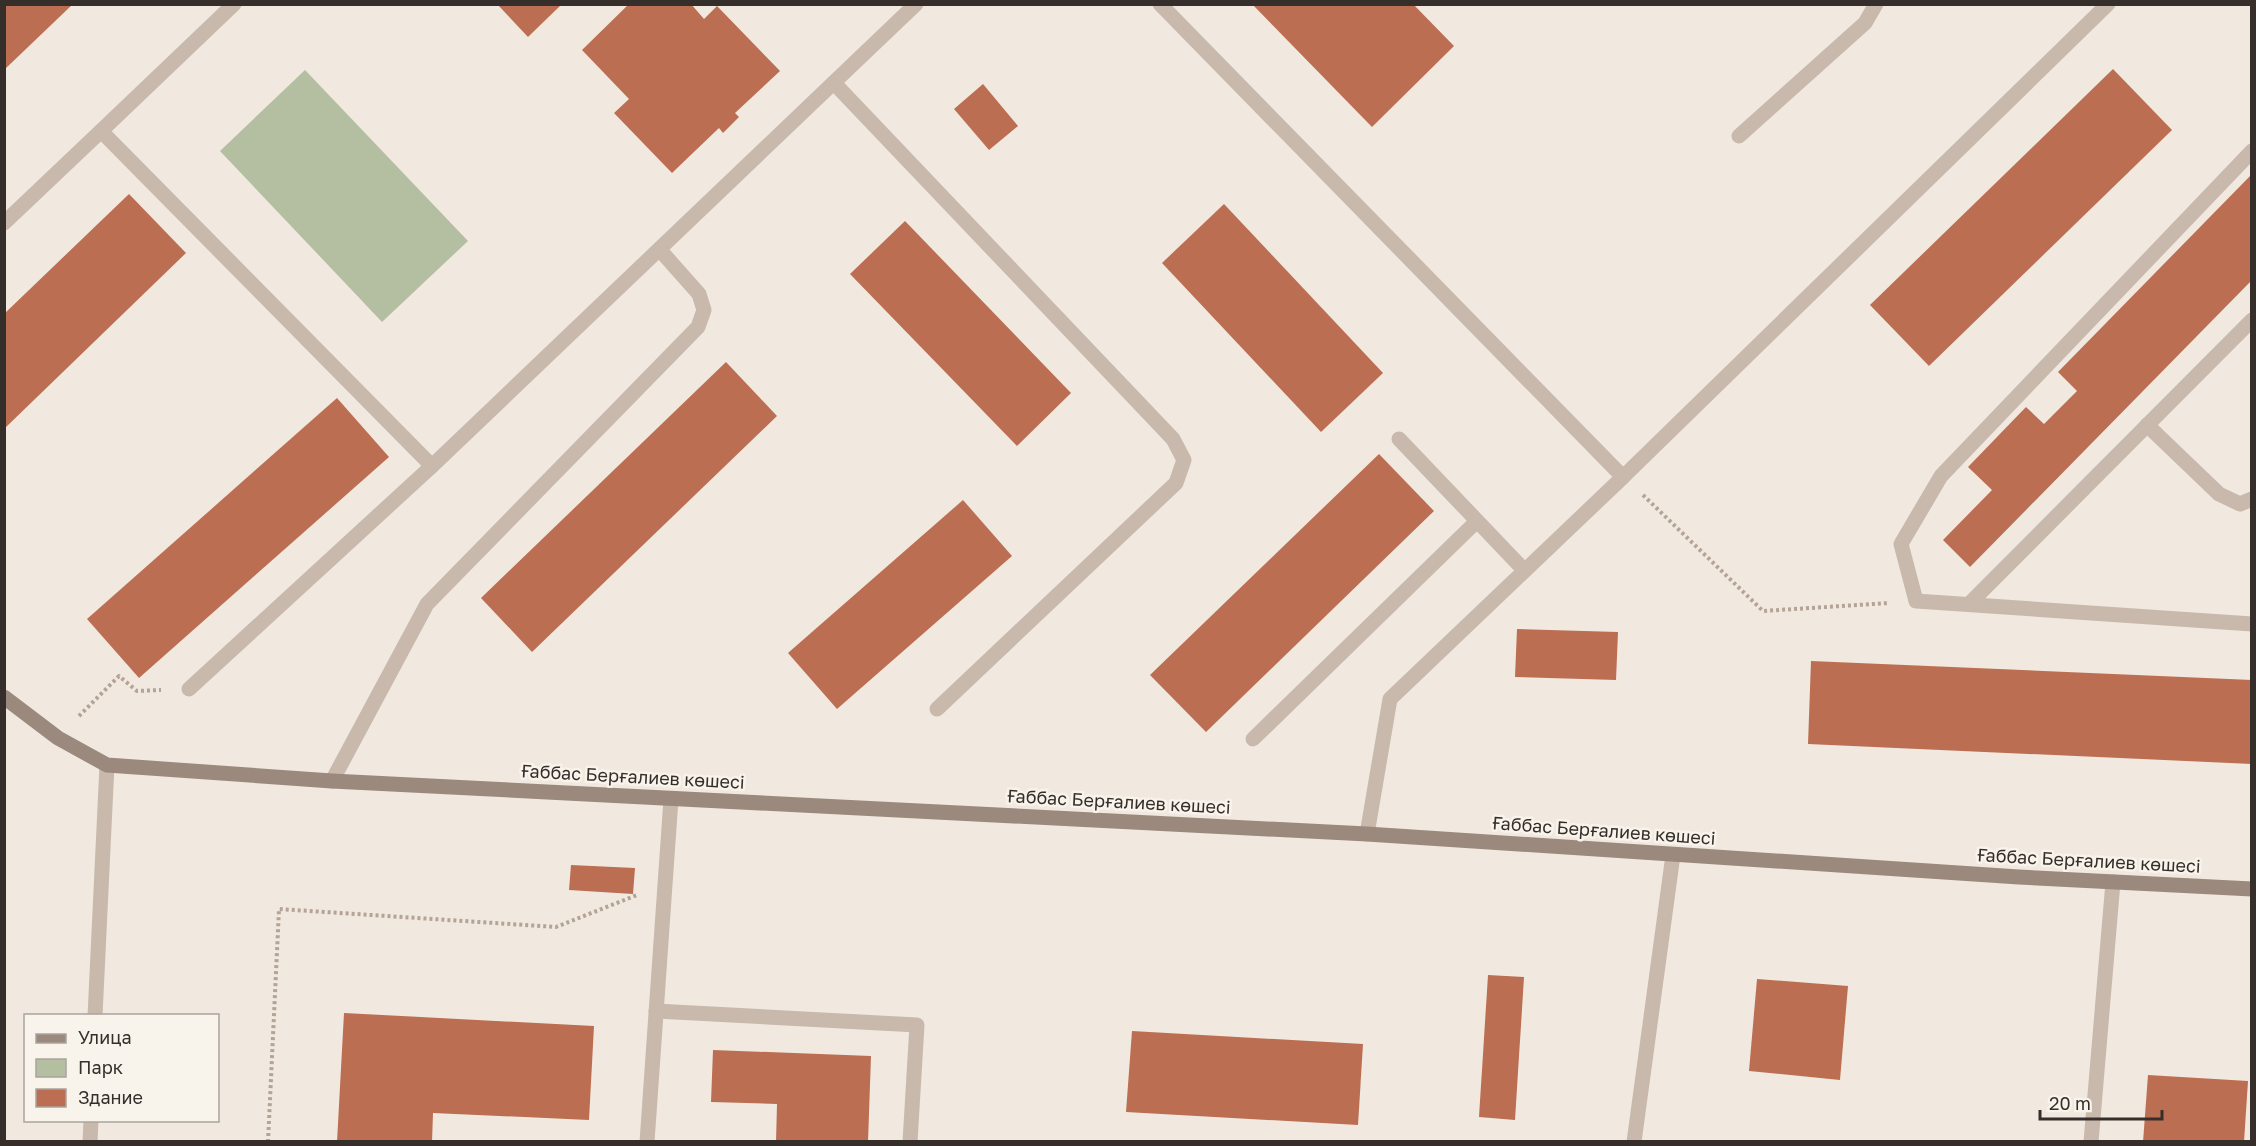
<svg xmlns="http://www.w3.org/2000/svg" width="2256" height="1146" font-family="'Golos Text',sans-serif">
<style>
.green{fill:#b3bfa0}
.building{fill:#bb6e52}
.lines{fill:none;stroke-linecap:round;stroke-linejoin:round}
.path{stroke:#b4a396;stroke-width:4;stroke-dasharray:3 3;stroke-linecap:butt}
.service{stroke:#c8b9ac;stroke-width:15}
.minor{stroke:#c8b9ac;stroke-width:15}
.secondary{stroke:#9b897d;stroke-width:15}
.labels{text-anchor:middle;stroke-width:5;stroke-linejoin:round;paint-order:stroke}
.street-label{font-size:18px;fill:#362e2a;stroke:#f8f3eb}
</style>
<rect width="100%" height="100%" fill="#f1e9df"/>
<polygon class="green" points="305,70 468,241 382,322 220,151"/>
<g class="building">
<polygon points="4,4 73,4 4,70"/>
<polygon points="497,4 562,4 528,37"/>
<polygon points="629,4 691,4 704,19 717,6 780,71 735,113 739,117 723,133 719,128 672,173 614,113 629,99 582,50"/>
<polygon points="1252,4 1413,4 1454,46 1372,127"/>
<polygon points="2113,69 2172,130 1929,366 1870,305"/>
<polygon points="983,84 1018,126 989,150 954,109"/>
<polygon points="2252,174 2252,280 1970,567 1943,540 1992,490 1968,467 2026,407 2044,424 2077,391 2058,372"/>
<polygon points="129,194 186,253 4,429 4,314"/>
<polygon points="1224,204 1383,373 1321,432 1162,263"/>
<polygon points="905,221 1071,393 1017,446 850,274"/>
<polygon points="726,362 777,416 532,652 481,598"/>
<polygon points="337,398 389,457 139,678 87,619"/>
<polygon points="1379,454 1434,511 1206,732 1150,675"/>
<polygon points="963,500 1012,556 837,709 788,653"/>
<polygon points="1517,629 1618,632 1616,680 1515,677"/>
<polygon points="1811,661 2252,680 2252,764 1808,744"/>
<polygon points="571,865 635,868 633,894 569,890"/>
<polygon points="1488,975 1524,977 1515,1120 1479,1117"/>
<polygon points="1757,979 1848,986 1840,1080 1749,1071"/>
<polygon points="344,1013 594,1026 589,1120 433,1113 432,1142 337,1142"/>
<polygon points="1132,1031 1363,1044 1358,1125 1126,1112"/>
<polygon points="713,1050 871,1056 868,1142 776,1142 777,1104 711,1102"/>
<polygon points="2148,1075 2248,1081 2244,1142 2143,1142"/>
</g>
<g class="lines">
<g class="path">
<polyline points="1643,495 1763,611 1889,603"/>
<polyline points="79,716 119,676 137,691 161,690"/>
<polyline points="268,1142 279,909 556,927 637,895"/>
</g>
<g class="service">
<polyline points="834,83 1173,439 1184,460 1176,483 937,709"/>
<polyline points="101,131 234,4"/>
<polyline points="1739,136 1865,23 1876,4"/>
<polyline points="2252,151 1941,476 1901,544 1916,601 2252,624"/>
<polyline points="4,223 101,131 432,466"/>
<polyline points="2147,425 2219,494 2240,504 2252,499"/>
<polyline points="1399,439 1524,570"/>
<polyline points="1623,477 2108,4"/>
<polyline points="1969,604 2252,320"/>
<polyline points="189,689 432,466 916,4"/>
<polyline points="1253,739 1477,521"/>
<polyline points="332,781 427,604 698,327 704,310 699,294 660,250"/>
<polyline points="656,1011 917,1025 910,1142"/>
<polyline points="647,1142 671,799"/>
<polyline points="2091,1142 2113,882"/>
</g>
<g class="minor">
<polyline points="1160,4 1623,477 1390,699 1367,834"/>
<polyline points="95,1016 107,765"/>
<polyline points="90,1142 91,1120"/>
<polyline points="1634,1142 1673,855"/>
</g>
<polyline class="secondary" points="4,697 58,738 107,765 332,781 1367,834 2019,877 2252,889"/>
</g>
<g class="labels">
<g class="street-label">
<text transform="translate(633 777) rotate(3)" y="6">Ғаббас Берғалиев көшесі</text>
<text transform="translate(1119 802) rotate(3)" y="6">Ғаббас Берғалиев көшесі</text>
<text transform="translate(1604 831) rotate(4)" y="6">Ғаббас Берғалиев көшесі</text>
<text transform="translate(2089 861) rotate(3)" y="6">Ғаббас Берғалиев көшесі</text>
</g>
</g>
<rect width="2256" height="1146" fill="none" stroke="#362e2a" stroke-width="12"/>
<rect x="24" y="1014" width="195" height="108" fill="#f8f3eb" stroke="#aaa49e" stroke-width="1.5"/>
<rect x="36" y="1034" width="30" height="9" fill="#9b897d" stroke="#aaa49e" stroke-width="1.5"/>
<text x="78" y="1044" font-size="18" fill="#362e2a">Улица</text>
<rect x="36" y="1059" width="30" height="18" fill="#b3bfa0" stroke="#aaa49e" stroke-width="1.5"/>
<text x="78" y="1074" font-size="18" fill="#362e2a">Парк</text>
<rect x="36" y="1089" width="30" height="18" fill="#bb6e52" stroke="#aaa49e" stroke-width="1.5"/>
<text x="78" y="1104" font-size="18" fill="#362e2a">Здание</text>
<path d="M2040 1110v9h122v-9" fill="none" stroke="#362e2a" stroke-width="3"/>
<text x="2049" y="1110" font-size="18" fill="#362e2a" stroke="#f8f3eb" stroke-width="4.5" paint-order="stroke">20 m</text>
</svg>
